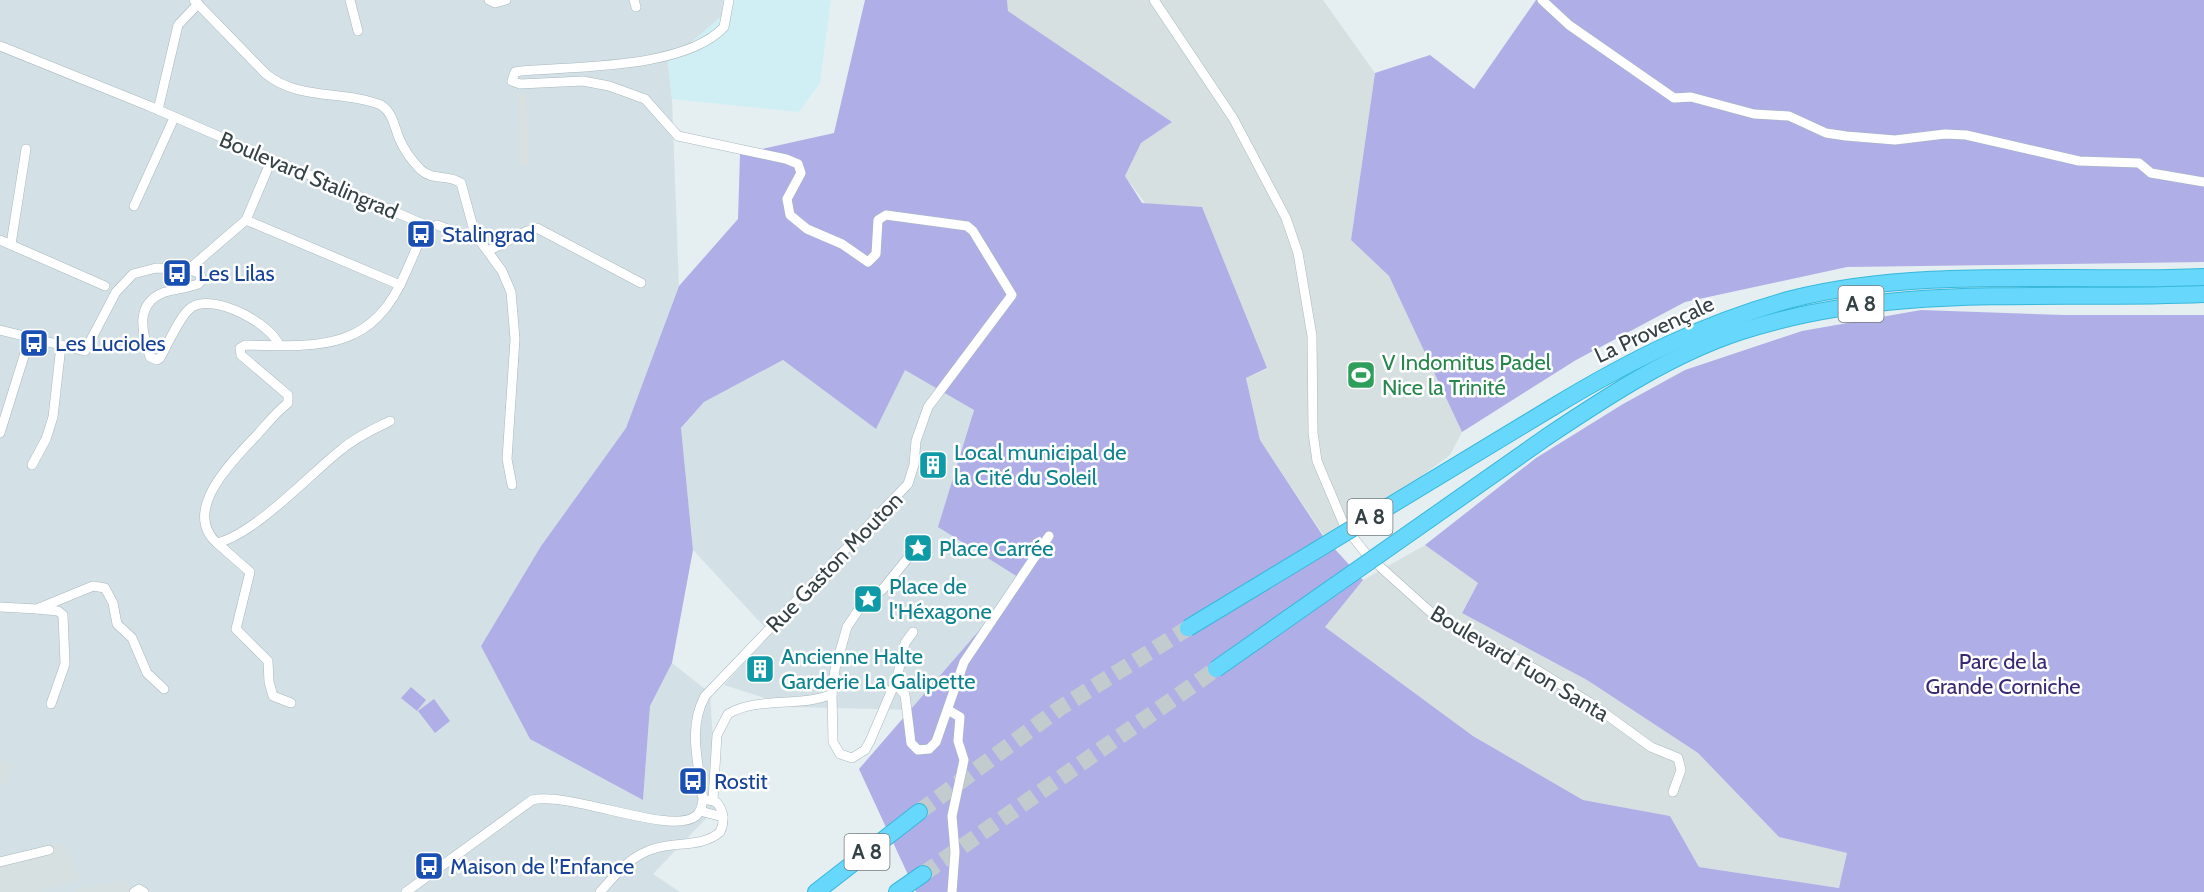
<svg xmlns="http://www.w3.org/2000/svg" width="2204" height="892" font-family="Cabin,sans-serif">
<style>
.residential{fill:#d3e1e6}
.commercial{fill:#d0eff4}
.industrial{fill:#d7e0e1}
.green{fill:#b0aee6}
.parking{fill:#dadfe0}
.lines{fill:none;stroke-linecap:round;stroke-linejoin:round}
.highway-tunnel{stroke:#c2cccf;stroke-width:16;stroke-dasharray:16 8;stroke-linecap:butt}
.street-casing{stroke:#a8b8be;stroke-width:10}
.highway-casing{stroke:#37b8db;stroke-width:18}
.street{stroke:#fff;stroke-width:9}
.highway{stroke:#67d7fb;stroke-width:16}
.highway-bridge-casing{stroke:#37b8db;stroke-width:18;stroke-linecap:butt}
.highway-bridge{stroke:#67d7fb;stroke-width:16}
.labels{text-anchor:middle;stroke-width:5;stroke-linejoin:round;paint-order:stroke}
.shield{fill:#fff;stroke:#727b7d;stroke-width:1.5}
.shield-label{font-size:21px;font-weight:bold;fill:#354245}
.street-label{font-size:22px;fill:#354245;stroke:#fff}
.transit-label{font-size:22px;fill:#164399;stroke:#fff;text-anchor:start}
.leisure-label{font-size:22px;fill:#27864d;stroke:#fff;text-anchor:start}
.culture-label{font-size:22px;fill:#0d838f;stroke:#fff;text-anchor:start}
.park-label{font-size:22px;fill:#392975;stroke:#fff}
</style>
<rect width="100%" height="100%" fill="#e5eff2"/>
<g class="residential">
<polygon points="0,0 723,0 722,16 668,62 672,99 679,286 626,428 541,546 481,646 643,799 650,706 672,663 710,693 717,807 653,874 680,892 0,892"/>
<polygon points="783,360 876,429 905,369 974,409 939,527 1024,580 913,710 793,707 724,685 770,633 693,550 681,429 704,402"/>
</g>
<polygon class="commercial" points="723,0 831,0 820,83 799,112 672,99 668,62 722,16"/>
<g class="industrial">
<polygon points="1007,0 1323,0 1375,73 1351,240 1389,276 1462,432 1450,455 1394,497 1324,536 1260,440 1246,378 1267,369 1125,176 1141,143 1172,122 1008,11"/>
<polygon points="1425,545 1478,583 1462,612 1587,680 1698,753 1779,837 1847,853 1840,888 1699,867 1670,816 1583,800 1473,736 1325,627 1363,580"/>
<polygon points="0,757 14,766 0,790"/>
<polygon points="62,843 79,879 38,892 0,892 0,858"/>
<polygon points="127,881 127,892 77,892 76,889"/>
</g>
<g class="green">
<polygon points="865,0 1007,0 1008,11 1172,122 1141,143 1125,176 1142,203 1202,207 1267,368 1246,378 1260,440 1323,536 1363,580 1325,627 1473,736 1583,800 1670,816 1699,867 1839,888 1847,853 1779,837 1698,753 1587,680 1462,613 1478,583 1425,545 1536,458 1623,404 1685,370 1802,331 1921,310 2064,315 2204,315 2204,892 916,892 859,769 1023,580 938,527 974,410 905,370 876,429 783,360 704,402 681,428 693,550 672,663 650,706 643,800 530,739 481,646 541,546 626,428 679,286 738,219 740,154 834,133"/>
<polygon points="1536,0 2204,0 2204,262 1847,267 1685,302 1576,360 1462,432 1389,276 1351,240 1375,73 1430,55 1474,89"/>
<polygon points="411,687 426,700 417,711 401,698"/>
<polygon points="434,699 450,721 435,733 418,711"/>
</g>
<polygon class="parking" points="519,94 526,94 528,165 520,165"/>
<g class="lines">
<g class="highway-tunnel">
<polyline points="919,812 1060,708 1188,628"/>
<polyline points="923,874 1216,669"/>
</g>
<g class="street-casing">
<g id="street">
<path d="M194,0L266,74C299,101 343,90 381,105C393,113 394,126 399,138C404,150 412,161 421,170C433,181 448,174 461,183L475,234L502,271L511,292L515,339L507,459L512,485"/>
<polyline points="350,0 358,31"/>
<polyline points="489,0 495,3 506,0"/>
<polyline points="634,0 636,7"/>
<polyline points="1154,0 1233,118 1286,218 1298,253 1312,336 1313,433 1317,461 1345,527 1367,555 1436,617 1537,670 1589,702 1651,747 1678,758 1681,770 1673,792"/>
<polyline points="1542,0 1569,25 1674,98 1691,97 1754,114 1789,116 1826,133 1846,136 1895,140 1945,134 1966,135 2079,161 2139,163 2151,173 2204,182"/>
<path d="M0,46L149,106L423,224C422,239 412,258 406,272C373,351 321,347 245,345L240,348L241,355L288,395V403C276,412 266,425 255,437C233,460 181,511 217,543C255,534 310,474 342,449C356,437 374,429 390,421"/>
<polyline points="158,110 178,25 198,4"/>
<polyline points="134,206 174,118"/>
<polyline points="246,220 400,285"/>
<polyline points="437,225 477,240"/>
<polyline points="0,240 105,286"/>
<polyline points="11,244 26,149"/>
<polyline points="488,251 527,231 537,228 641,283"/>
<polyline points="189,269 246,220 271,161"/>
<path d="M0,330L85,351L116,292L133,274L156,268L189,269L200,274L201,281L198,284C187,288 176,289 165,292C134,303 142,333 150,357L157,360L160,358C167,346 181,313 192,307C215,293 271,324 279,345"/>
<polyline points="0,433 30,337"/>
<polyline points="32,465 46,439 53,417 61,346"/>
<polyline points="217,543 250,572 236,629 268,661 269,682 273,696 291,703"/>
<polyline points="0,607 37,609 93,586 105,588 113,603 117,624 132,638 147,673 164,689"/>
<polyline points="37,609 58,611 63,615 65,664 51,704"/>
<polyline points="913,632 905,643 897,678 870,741 865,750 852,758 840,754 833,742 832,694 835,669 847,627 861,606 882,590 916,548"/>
<polyline points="895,683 905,695 911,743 918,750 929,749 936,742 964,662 1049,536"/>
<polyline points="948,710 960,717 958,741 964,760 952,816 955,852 952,892"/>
<path d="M713,800L717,735L728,714C758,696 800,708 832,694"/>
<polyline points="700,811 723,817"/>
<polyline points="0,862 49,850"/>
<polyline points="134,892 139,889 144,892"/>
<path d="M406,892L532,800C570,791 671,836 696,816C701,812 702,806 703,800C699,764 687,729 705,696L908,484L914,465L916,441L928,407L1012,295L973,231L967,226L886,215L878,220L876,254L868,262L842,244L807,229L790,215L787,199L801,173L798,164L786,159L678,136L645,99L609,86L583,81L520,84L512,81L515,72L521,71C576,66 685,69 724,27L729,0"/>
<path d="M600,892C617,873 631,855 656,848C677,842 703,847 720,832C725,822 724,810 716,802L708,800"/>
</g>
</g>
<g class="highway-casing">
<g id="highway">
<path d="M1553,407C1629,361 1706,322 1792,299C1922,266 2071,283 2204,277"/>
<path d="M1548,436C1608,396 1670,355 1739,332C1890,282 2048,301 2204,294"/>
<polyline points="816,892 919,812"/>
<polyline points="897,892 923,874"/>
</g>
</g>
<use href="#street" class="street"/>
<use href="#highway" class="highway"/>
<g class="highway-bridge-casing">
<g id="highway-bridge">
<polyline points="1188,628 1553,407"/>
<polyline points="1216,669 1548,436"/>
</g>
</g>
<use href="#highway-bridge" class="highway-bridge"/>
</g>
<defs>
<g id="bus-square" transform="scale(1.5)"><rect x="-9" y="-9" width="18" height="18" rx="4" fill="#1a4fb4" stroke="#fff"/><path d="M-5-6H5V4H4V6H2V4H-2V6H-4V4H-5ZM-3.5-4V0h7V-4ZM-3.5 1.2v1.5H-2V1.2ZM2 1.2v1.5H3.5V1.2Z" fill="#fff"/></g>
<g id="stadium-square" transform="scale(1.5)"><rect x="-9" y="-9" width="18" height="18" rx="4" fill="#2e9e5b" stroke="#fff"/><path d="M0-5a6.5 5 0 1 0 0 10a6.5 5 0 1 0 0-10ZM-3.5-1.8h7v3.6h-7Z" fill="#fff"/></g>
<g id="building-square" transform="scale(1.5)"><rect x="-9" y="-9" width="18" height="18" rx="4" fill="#0f9aa8" stroke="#fff"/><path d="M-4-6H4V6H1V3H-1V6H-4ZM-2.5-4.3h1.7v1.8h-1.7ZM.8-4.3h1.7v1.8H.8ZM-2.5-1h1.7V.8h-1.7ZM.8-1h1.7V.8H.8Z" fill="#fff"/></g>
<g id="sight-square" transform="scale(1.5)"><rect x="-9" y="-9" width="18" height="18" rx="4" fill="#0f9aa8" stroke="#fff"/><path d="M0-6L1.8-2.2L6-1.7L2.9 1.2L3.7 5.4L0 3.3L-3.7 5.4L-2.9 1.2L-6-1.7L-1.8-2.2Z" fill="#fff"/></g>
</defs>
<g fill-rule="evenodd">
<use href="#bus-square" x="421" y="234"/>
<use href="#bus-square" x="177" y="273"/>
<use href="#bus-square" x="34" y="343"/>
<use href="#stadium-square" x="1361" y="375"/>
<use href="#building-square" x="933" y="465"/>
<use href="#sight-square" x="918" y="548"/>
<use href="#sight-square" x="868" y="599"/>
<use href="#building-square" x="760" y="669"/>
<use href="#bus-square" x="693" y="781"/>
<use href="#bus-square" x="429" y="866"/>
</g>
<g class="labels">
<g class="shield">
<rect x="1838.5" y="286" width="45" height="36" rx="4.5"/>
<rect x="1347.5" y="499" width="45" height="36" rx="4.5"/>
<rect x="844.5" y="834" width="45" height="36" rx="4.5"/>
</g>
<g class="shield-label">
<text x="1861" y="311">A 8</text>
<text x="1370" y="524">A 8</text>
<text x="867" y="859">A 8</text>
</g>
<g class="street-label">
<text transform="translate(309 175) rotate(23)" y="8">Boulevard Stalingrad</text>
<text transform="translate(1654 329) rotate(-25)" y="8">La Provençale</text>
<text transform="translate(834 562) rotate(-46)" y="8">Rue Gaston Mouton</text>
<text transform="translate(1520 663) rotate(31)" y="8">Boulevard Fuon Santa</text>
</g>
<g class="transit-label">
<text x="442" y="242">Stalingrad</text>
<text x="198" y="281">Les Lilas</text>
<text x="55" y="351">Les Lucioles</text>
<text x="714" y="789">Rostit</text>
<text x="450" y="874">Maison de l’Enfance</text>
</g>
<g class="leisure-label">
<text x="1382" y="370">V Indomitus Padel<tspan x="1382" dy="25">Nice la Trinité</tspan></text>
</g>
<g class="culture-label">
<text x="954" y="460">Local municipal de<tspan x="954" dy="25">la Cité du Soleil</tspan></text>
<text x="939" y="556">Place Carrée</text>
<text x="889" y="594">Place de<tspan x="889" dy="25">l'Héxagone</tspan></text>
<text x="781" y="664">Ancienne Halte<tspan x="781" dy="25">Garderie La Galipette</tspan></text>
</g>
<g class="park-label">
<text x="2003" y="669">Parc de la<tspan x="2003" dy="25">Grande Corniche</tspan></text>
</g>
</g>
</svg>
